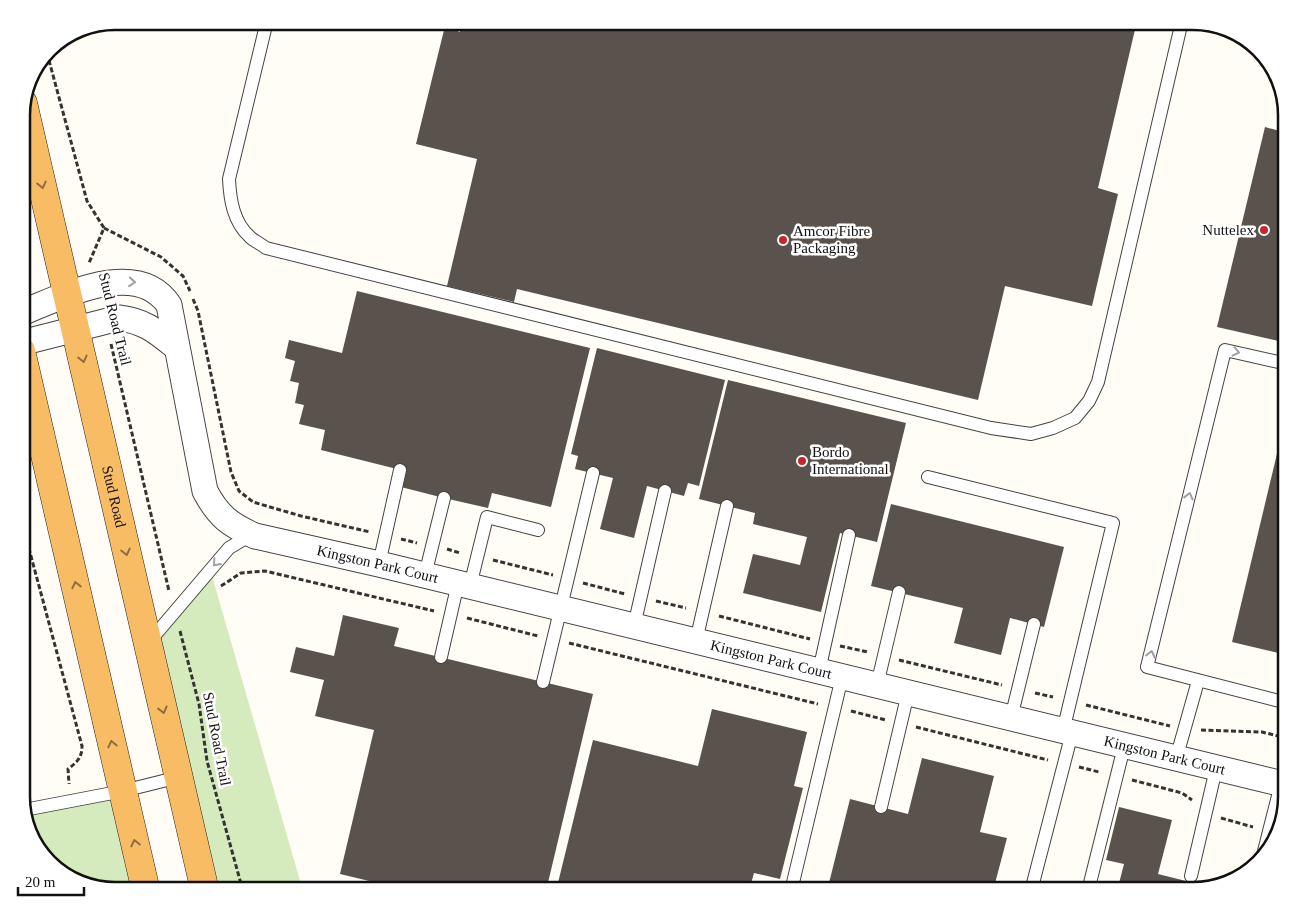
<svg xmlns="http://www.w3.org/2000/svg" width="1308" height="912" font-family="'Times New Roman',serif">
<style>
.green{fill:#d5ebbd}
.building{fill:#5a524d}
.lines{fill:none;stroke-linecap:round;stroke-linejoin:round}
.service-casing{stroke:#444;stroke-width:14}
.minor-casing{stroke:#444;stroke-width:27}
.trunk-casing{stroke:#222;stroke-width:29}
.path{stroke:#333;stroke-width:3;stroke-dasharray:5 2.5;stroke-linecap:butt}
.service{stroke:#fff;stroke-width:12}
.minor{stroke:#fff;stroke-width:25}
.trunk{stroke:#f7bc64;stroke-width:28}
.oneway{stroke:#906f3f}
.oneway2{stroke:#a0a0a0}
.poi-dot{fill:#c4262e;stroke:#fff;stroke-width:2}
.labels{text-anchor:middle;stroke-width:5;stroke-linejoin:round;paint-order:stroke}
.poi-label{font-size:15px;fill:#111;stroke:#fff;text-anchor:start}
.street-label{font-size:15px;fill:#111;stroke:#fff}
.rim{fill:none;stroke:#111;stroke-width:2.5}
</style>
<rect width="100%" height="100%" fill="#fffdf5"/>
<g class="green">
<polygon points="210,569 303,891 204,891 147,645"/>
<polygon points="21,770 32,808 123,791 146,891 115,891 58,872 34,844 21,803"/>
</g>
<g class="building">
<polygon points="462,21 1137,21 1098,188 1118,194 1092,306 1005,286 978,400 517,289 514,302 447,286 477,159 416,144 445,26 460,32"/>
<polygon points="1265,127 1287,133 1287,343 1217,327"/>
<polygon points="357,291 590,348 551,507 492,493 488,508 444,498 401,487 405,471 321,450 325,430 299,424 304,405 295,403 299,383 290,381 295,361 285,358 289,340 342,353"/>
<polygon points="597,348 725,380 699,486 688,483 684,496 647,486 634,538 600,529 613,478 575,469 578,456 571,454"/>
<polygon points="728,380 906,423 877,542 840,533 821,612 743,593 753,554 800,565 807,537 753,524 755,513 699,499"/>
<polygon points="1286,416 1287,416 1287,655 1232,642"/>
<polygon points="891,504 1064,547 1044,627 1010,618 1001,655 954,643 963,608 871,586"/>
<polygon points="343,615 399,628 394,646 593,694 546,891 411,891 340,874 374,730 315,716 324,680 290,672 296,647 334,656"/>
<polygon points="712,709 807,732 794,786 803,788 780,879 754,873 749,891 556,891 593,740 698,766"/>
<polygon points="922,758 994,776 980,832 1007,838 993,891 827,891 850,799 908,814"/>
<polygon points="1119,807 1172,820 1158,874 1210,887 1193,891 1117,891 1124,864 1106,860"/>
</g>
<g class="lines">
<g class="service-casing">
<g id="service">
<path d="M267,21L229,179C230,199 233,222 250,237C254,241 261,244 266,248L991,428L1031,434L1053,428L1075,418L1089,401L1098,382L1182,21"/>
<polyline points="1287,364 1225,350 1147,667 1287,703"/>
<polyline points="928,477 1113,523 1063,731"/>
<polyline points="379,564 400,470"/>
<polyline points="425,575 444,498"/>
<polyline points="470,586 487,517 538,530"/>
<polyline points="634,626 665,491"/>
<polyline points="696,641 727,506"/>
<polyline points="149,642 229,548 244,539 253,537"/>
<polyline points="441,657 458,583"/>
<polyline points="819,671 849,535"/>
<polyline points="543,682 593,473"/>
<polyline points="877,685 899,592"/>
<polyline points="1011,718 1034,624"/>
<polyline points="1176,759 1198,681"/>
<polyline points="881,807 908,693"/>
<polyline points="24,810 123,791 179,777"/>
<polyline points="1262,859 1281,784"/>
<polyline points="1191,876 1216,769"/>
<polyline points="791,891 842,677"/>
<polyline points="1031,891 1072,733"/>
<polyline points="1088,891 1124,747"/>
</g>
</g>
<g class="minor-casing">
<g id="minor">
<path id="s1" d="M21,313C62,297 137,257 169,305L205,491C218,516 230,525 255,536L379,564L1287,785"/>
<path d="M21,343L119,318C145,321 157,332 176,347"/>
</g>
</g>
<g class="trunk-casing">
<g id="trunk">
<path id="s2" d="M23,103L205,891"/>
<polyline points="21,351 146,891"/>
</g>
</g>
<g class="path">
<polyline points="47,53 87,201 104,228 89,263"/>
<polyline points="104,228 161,257 183,276 190,291"/>
<polyline points="193,299 198,311 231,472 239,491 253,502 301,516 370,532"/>
<polyline points="111,344 169,591"/>
<path d="M21,519L82,746C82,758 77,762 68,769L69,784"/>
<polyline points="401,539 417,543"/>
<polyline points="447,549 460,553"/>
<polyline points="493,560 553,575"/>
<polyline points="583,583 625,594"/>
<polyline points="221,586 241,573 265,571 434,611"/>
<polyline points="656,601 686,608"/>
<polyline points="719,616 810,639"/>
<polyline points="467,618 538,636"/>
<polyline points="180,631 199,704 207,761 243,891"/>
<polyline points="569,643 818,704"/>
<polyline points="840,646 868,652"/>
<polyline points="899,660 1002,685"/>
<polyline points="1035,693 1053,697"/>
<polyline points="1086,705 1170,726"/>
<polyline points="851,711 886,720"/>
<polyline points="916,727 1048,760"/>
<polyline points="1201,730 1262,732 1287,738"/>
<polyline points="1079,767 1099,772"/>
<polyline points="1132,780 1182,793 1192,800"/>
<polyline points="1221,818 1253,827"/>
</g>
<use href="#service" class="service"/>
<use href="#minor" class="minor"/>
<use href="#trunk" class="trunk"/>
</g>
<defs><path id="oneway-chevron" d="M-2-3.5L2.5 0L-2 3.5" fill="none" stroke-width="1.6" stroke-linecap="round" stroke-linejoin="round" transform="scale(1.25)"/></defs>
<g class="oneway">
<use href="#oneway-chevron" transform="translate(42 185) rotate(77)"/>
<use href="#oneway-chevron" transform="translate(83 359) rotate(77)"/>
<use href="#oneway-chevron" transform="translate(126 552) rotate(77)"/>
<use href="#oneway-chevron" transform="translate(76 585) rotate(-103)"/>
<use href="#oneway-chevron" transform="translate(163 710) rotate(76)"/>
<use href="#oneway-chevron" transform="translate(112 744) rotate(-103)"/>
<use href="#oneway-chevron" transform="translate(135 843) rotate(-103)"/>
</g>
<g class="oneway2">
<use href="#oneway-chevron" transform="translate(132 282) rotate(5)"/>
<use href="#oneway-chevron" transform="translate(1236 352) rotate(13)"/>
<use href="#oneway-chevron" transform="translate(1189 496) rotate(-76)"/>
<use href="#oneway-chevron" transform="translate(216 563) rotate(132)"/>
<use href="#oneway-chevron" transform="translate(1151 654) rotate(-76)"/>
</g>
<g class="poi-dot">
<circle cx="1264" cy="230" r="5"/>
<circle cx="783" cy="240" r="5"/>
<circle cx="802" cy="461" r="5"/>
</g>
<g class="labels">
<g class="poi-label">
<text x="1254" y="235" text-anchor="end">Nuttelex</text>
<text x="793" y="236">Amcor Fibre<tspan x="793" dy="17">Packaging</tspan></text>
<text x="812" y="457">Bordo<tspan x="812" dy="17">International</tspan></text>
</g>
<g class="street-label">
<text transform="translate(115 319) rotate(76)" y="5">Stud Road Trail</text>
<text dy="5" stroke="none"><textPath href="#s2" startOffset="404">Stud Road</textPath></text>
<text dy="5" stroke="none"><textPath href="#s1" startOffset="545">Kingston Park Court</textPath></text>
<text dy="5" stroke="none"><textPath href="#s1" startOffset="950">Kingston Park Court</textPath></text>
<text transform="translate(217 739) rotate(79)" y="5">Stud Road Trail</text>
<text dy="5" stroke="none"><textPath href="#s1" startOffset="1355">Kingston Park Court</textPath></text>
</g>
</g>
<path d="M0 0H1308V912H0ZM115 30H1193A85 85 0 0 1 1278 115V797A85 85 0 0 1 1193 882H115A85 85 0 0 1 30 797V115A85 85 0 0 1 115 30Z" fill="#fff" fill-rule="evenodd"/>
<path class="rim" d="M115 30H1193A85 85 0 0 1 1278 115V797A85 85 0 0 1 1193 882H115A85 85 0 0 1 30 797V115A85 85 0 0 1 115 30Z"/>
<path d="M18 887v8h66v-8" fill="none" stroke="#111111" stroke-width="2.5"/>
<text x="25" y="887" font-size="15" fill="#111111" stroke="#ffffff" stroke-width="4" paint-order="stroke">20 m</text>
</svg>
